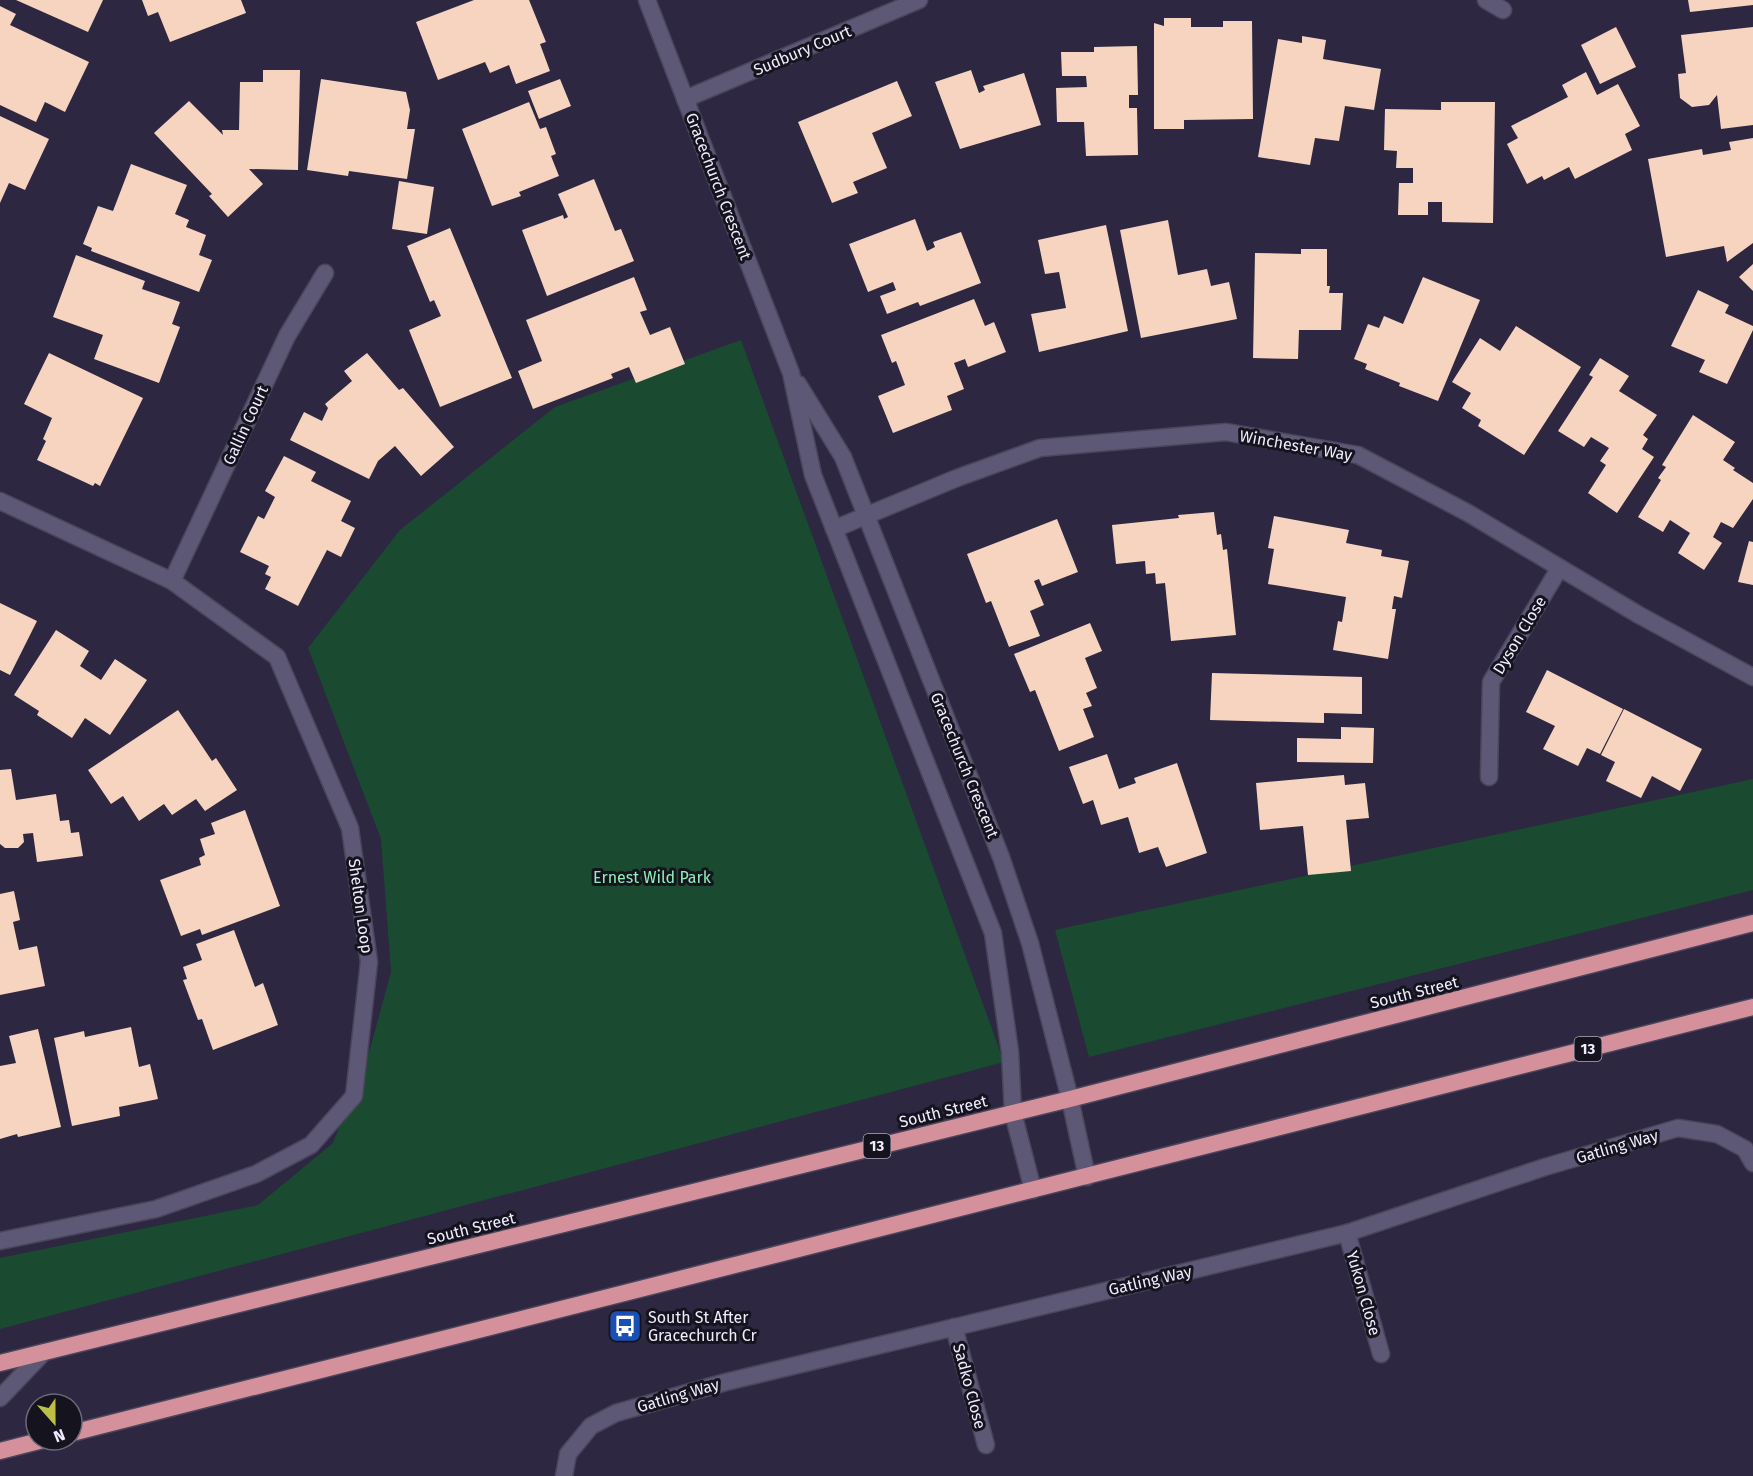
<svg xmlns="http://www.w3.org/2000/svg" width="1753" height="1476" font-family="'Fira Sans',sans-serif">
<style>
.green{fill:#1a4b30}
.building{fill:#f6d4bf}
.lines{fill:none;stroke-linecap:round;stroke-linejoin:round}
.minor-casing{stroke:#4a455b;stroke-width:19}
.tertiary-casing{stroke:#4a455b;stroke-width:19}
.secondary-casing{stroke:#4a455b;stroke-width:19}
.trunk-casing{stroke:#4a455b;stroke-width:19}
.minor{stroke:#5d5875;stroke-width:16}
.tertiary{stroke:#5d5875;stroke-width:16}
.secondary{stroke:#5d5875;stroke-width:16}
.trunk{stroke:#d4919c;stroke-width:16}
.labels{text-anchor:middle;stroke-width:6;stroke-linejoin:round;paint-order:stroke}
.shield{fill:#15131e;stroke:#aeabbb;stroke-width:1.5}
.shield-label{font-size:15px;font-weight:bold;fill:#efecfe}
.street-label{font-size:16px;fill:#efecfe;stroke:#15131e}
.park-label{font-size:16px;fill:#8ff0b5;stroke:#15131e}
.poi-label{font-size:16px;fill:#efecfe;stroke:#15131e;text-anchor:start}
</style>
<rect width="100%" height="100%" fill="#2d2742"/>
<g class="green">
<polygon points="741,340 1004,1062 0,1329 0,1258 258,1205 333,1143 370,1049 391,972 381,839 308,648 400,530 555,407"/>
<polygon points="1753,779 1753,890 1089,1057 1055,930"/>
</g>
<g class="building">
<polygon points="16,0 103,0 88,32"/>
<polygon points="142,0 241,0 246,13 170,42 158,12 148,16"/>
<polygon points="474,0 529,0 546,42 540,44 550,71 516,84 509,65 490,73 485,62 438,80 416,22"/>
<polygon points="1688,0 1753,0 1753,5 1690,12"/>
<polygon points="0,6 16,14 10,25 89,62 65,112 45,102 36,122 0,105"/>
<polygon points="1164,18 1191,18 1191,27 1223,27 1223,21 1252,21 1253,119 1184,120 1184,129 1154,129 1154,23 1164,26"/>
<polygon points="1616,27 1636,67 1600,84 1581,45"/>
<polygon points="1753,27 1753,125 1721,129 1717,95 1709,105 1692,107 1680,98 1678,74 1686,73 1681,35"/>
<polygon points="1302,36 1326,40 1323,59 1381,69 1374,110 1345,106 1339,141 1315,138 1310,165 1258,157 1278,39 1302,43"/>
<polygon points="1137,46 1138,95 1129,95 1129,108 1137,108 1138,155 1086,156 1084,122 1057,122 1056,88 1087,87 1086,76 1062,76 1061,52 1094,52 1094,47"/>
<polygon points="263,70 300,70 298,170 249,169 263,184 228,217 209,196 212,194 154,133 189,101 223,135 222,130 239,130 240,82 263,82"/>
<polygon points="971,70 979,93 985,90 983,86 1024,73 1041,125 960,149 935,82"/>
<polygon points="1586,72 1597,95 1618,84 1640,126 1625,134 1632,150 1575,179 1569,167 1544,180 1542,176 1527,184 1507,144 1518,138 1511,126 1568,97 1562,85"/>
<polygon points="321,79 406,92 410,110 407,129 415,129 407,179 349,171 348,176 307,170"/>
<polygon points="560,79 571,106 539,119 528,91"/>
<polygon points="897,81 912,116 872,133 887,168 853,182 858,193 832,203 798,122"/>
<polygon points="529,102 540,129 546,127 556,154 551,156 559,176 519,192 521,196 492,206 462,129"/>
<polygon points="1441,102 1495,102 1493,223 1442,222 1442,202 1428,202 1428,215 1398,215 1399,183 1413,183 1413,168 1396,168 1397,151 1384,150 1385,109 1441,110"/>
<polygon points="0,116 49,139 25,190 9,183 0,203"/>
<polygon points="1753,138 1753,243 1727,262 1724,246 1666,257 1648,159 1702,149 1703,155 1731,150 1729,142"/>
<polygon points="131,164 187,185 175,214 189,220 186,227 206,235 199,255 212,260 199,292 91,251 92,248 83,244 98,206 113,211"/>
<polygon points="594,179 615,231 621,229 634,261 547,296 522,230 563,215 564,219 568,217 558,194"/>
<polygon points="399,181 434,187 427,234 392,229"/>
<polygon points="915,219 927,251 935,247 933,242 961,232 981,283 920,306 918,302 887,314 880,296 896,290 893,282 868,292 849,244"/>
<polygon points="1168,220 1178,275 1207,269 1211,286 1229,282 1237,319 1141,338 1120,230"/>
<polygon points="1106,225 1128,331 1039,352 1031,314 1066,308 1059,272 1045,274 1038,240"/>
<polygon points="450,228 512,378 440,407 409,330 441,316 434,300 430,302 407,246"/>
<polygon points="1301,249 1327,249 1327,286 1330,286 1329,293 1343,293 1341,330 1299,330 1298,359 1253,358 1255,253 1301,254"/>
<polygon points="76,255 145,281 142,289 180,302 172,324 180,327 159,383 94,359 103,335 53,317"/>
<polygon points="1753,264 1753,291 1739,277"/>
<polygon points="634,277 647,310 640,312 650,335 670,327 685,364 636,383 629,367 611,374 613,378 533,409 518,371 542,361 526,320"/>
<polygon points="1423,277 1480,300 1438,401 1399,386 1400,383 1365,369 1367,364 1354,359 1368,324 1379,328 1384,316 1403,324"/>
<polygon points="1698,290 1729,305 1725,313 1753,326 1753,330 1727,384 1699,372 1705,360 1671,346"/>
<polygon points="974,299 985,326 994,322 1006,352 968,367 965,359 954,363 964,389 947,396 952,410 893,433 878,396 905,385 896,361 892,363 881,335"/>
<polygon points="1516,326 1581,367 1524,455 1478,426 1481,420 1462,408 1471,393 1452,382 1480,338 1500,351"/>
<polygon points="49,353 143,398 100,486 95,483 93,486 37,460 46,441 43,439 52,418 24,404"/>
<polygon points="367,353 399,390 403,388 454,447 421,476 395,446 378,461 369,479 290,440 304,412 322,421 328,408 325,404 352,381 344,371"/>
<polygon points="1600,358 1629,376 1619,391 1657,415 1643,435 1648,439 1642,449 1654,457 1617,513 1588,493 1606,465 1600,461 1609,448 1591,437 1584,447 1558,431 1593,377 1589,375"/>
<polygon points="1693,415 1735,442 1723,460 1735,468 1733,470 1753,483 1753,499 1733,528 1721,522 1713,537 1722,543 1704,570 1678,553 1690,533 1670,520 1663,532 1638,517 1661,480 1658,478 1666,467 1662,465"/>
<polygon points="284,456 316,472 311,481 351,501 341,521 355,528 341,557 327,550 298,606 265,589 271,577 265,574 269,566 240,552 258,516 264,519 275,497 265,491"/>
<polygon points="1214,512 1217,535 1221,534 1223,550 1227,549 1236,635 1171,641 1165,583 1156,584 1155,573 1146,574 1145,561 1116,564 1112,525 1179,518 1178,515"/>
<polygon points="1274,516 1349,530 1346,543 1382,550 1381,556 1409,561 1402,598 1394,596 1392,609 1396,609 1388,659 1333,650 1338,621 1342,622 1346,597 1268,584 1274,549 1268,548"/>
<polygon points="1057,519 1078,572 1042,586 1039,579 1034,581 1044,605 1030,611 1040,636 1009,647 991,601 986,603 967,554"/>
<polygon points="1749,541 1753,542 1753,585 1738,582"/>
<polygon points="0,603 37,621 10,675 0,670"/>
<polygon points="1090,623 1102,651 1085,658 1097,688 1086,693 1092,706 1083,709 1094,737 1059,751 1035,690 1030,692 1014,654"/>
<polygon points="56,630 89,651 80,666 101,680 115,659 147,680 110,735 85,718 72,738 37,715 39,711 14,695"/>
<polygon points="1547,670 1623,709 1600,754 1587,748 1578,766 1543,749 1555,726 1526,712"/>
<polygon points="1212,673 1362,677 1362,714 1324,713 1324,723 1210,720"/>
<polygon points="1624,709 1702,749 1680,791 1652,776 1641,798 1606,781 1615,762 1601,755"/>
<polygon points="178,710 212,761 216,758 237,790 205,811 196,799 172,815 164,804 139,821 123,796 111,804 88,770"/>
<polygon points="1341,727 1374,728 1373,763 1297,762 1297,738 1341,739"/>
<polygon points="1107,754 1119,789 1136,783 1134,778 1177,763 1207,853 1166,867 1158,847 1139,853 1128,817 1101,825 1093,800 1083,804 1069,767"/>
<polygon points="11,769 16,800 56,794 60,821 69,820 71,833 79,832 83,856 37,862 33,833 23,834 24,842 18,848 5,848 0,844 0,770"/>
<polygon points="1344,775 1345,785 1365,783 1369,818 1346,820 1351,871 1308,875 1303,826 1260,830 1256,783"/>
<polygon points="245,810 280,906 202,935 200,929 181,936 160,880 201,865 199,858 205,855 200,839 215,834 211,823"/>
<polygon points="14,891 20,920 13,922 19,950 37,946 45,986 0,995 0,894"/>
<polygon points="234,930 255,987 263,983 278,1025 213,1050 202,1019 198,1020 183,980 187,979 183,967 202,960 196,944"/>
<polygon points="131,1027 139,1067 150,1064 158,1099 119,1107 120,1116 72,1126 54,1038 84,1031 85,1037"/>
<polygon points="38,1029 61,1127 18,1137 17,1134 0,1139 0,1066 16,1063 9,1036"/>
</g>
<g class="lines">
<g class="minor-casing">
<g id="minor">
<polyline points="1486,0 1503,10"/>
<polyline points="685,99 919,0"/>
<polyline points="0,501 172,581 277,657 350,828 369,962 354,1096 311,1145 256,1174 156,1209 0,1241"/>
<polyline points="834,529 957,478 1040,448 1226,432 1358,455 1468,513 1639,615 1753,677"/>
<polyline points="172,581 287,336 325,273"/>
<polyline points="1489,777 1491,682 1559,569"/>
<polyline points="1347,1233 1381,1354"/>
<polyline points="954,1327 986,1445"/>
<polyline points="564,1476 568,1454 591,1426 616,1413 726,1382 1347,1233 1545,1167 1678,1128 1717,1134 1745,1149 1753,1163"/>
</g>
</g>
<g class="tertiary-casing">
<g id="tertiary">
<polyline points="647,0 791,373 813,475 993,933 1010,1052 1013,1113 1033,1190"/>
<polyline points="798,384 843,457 1001,857 1030,943 1070,1099 1087,1177"/>
</g>
</g>
<g class="secondary-casing">
<polyline id="secondary" points="0,1398 44,1352"/>
</g>
<g class="trunk-casing">
<g id="trunk">
<polyline points="0,1363 1070,1099 1753,923"/>
<polyline points="72,1433 1753,1007"/>
<polyline points="0,1451 43,1440"/>
</g>
</g>
<use href="#minor" class="minor"/>
<use href="#tertiary" class="tertiary"/>
<use href="#secondary" class="secondary"/>
<use href="#trunk" class="trunk"/>
</g>
<defs>
<g id="bus-square" transform="scale(1.725)"><rect x="-9" y="-9" width="18" height="18" rx="4" fill="#1a4fb4" stroke="#15131e"/><path d="M-5-6H5V4H4V6H2V4H-2V6H-4V4H-5ZM-3.5-4V0h7V-4ZM-3.5 1.2v1.5H-2V1.2ZM2 1.2v1.5H3.5V1.2Z" fill="#fff"/></g>
</defs>
<g fill-rule="evenodd">
<use href="#bus-square" x="625" y="1326"/>
</g>
<g class="labels">
<g class="shield">
<rect x="1574.5" y="1037" width="27" height="24" rx="4.5"/>
<rect x="863.5" y="1134" width="27" height="24" rx="4.5"/>
</g>
<g class="shield-label">
<text x="1588" y="1054">13</text>
<text x="877" y="1151">13</text>
</g>
<g class="street-label">
<text transform="translate(802 50) rotate(-23)" y="6">Sudbury Court</text>
<text transform="translate(719 186) rotate(69)" y="6">Gracechurch Crescent</text>
<text transform="translate(245 425) rotate(-65)" y="6">Gallin Court</text>
<text transform="translate(1296 445) rotate(10)" y="6">Winchester Way</text>
<text transform="translate(1519 635) rotate(-59)" y="6">Dyson Close</text>
<text transform="translate(965 765) rotate(68)" y="6">Gracechurch Crescent</text>
<text transform="translate(361 906) rotate(82)" y="6">Shelton Loop</text>
<text transform="translate(1414 992) rotate(-14)" y="6">South Street</text>
<text transform="translate(943 1111) rotate(-14)" y="6">South Street</text>
<text transform="translate(1617 1146) rotate(-16)" y="6">Gatling Way</text>
<text transform="translate(471 1228) rotate(-14)" y="6">South Street</text>
<text transform="translate(1150 1280) rotate(-13)" y="6">Gatling Way</text>
<text transform="translate(1364 1293) rotate(74)" y="6">Yukon Close</text>
<text transform="translate(970 1386) rotate(75)" y="6">Sadko Close</text>
<text transform="translate(678 1395) rotate(-16)" y="6">Gatling Way</text>
</g>
<g class="park-label">
<text x="652" y="883">Ernest Wild Park</text>
</g>
<g class="poi-label">
<text x="648" y="1323">South St After<tspan x="648" dy="18">Gracechurch Cr</tspan></text>
</g>
</g>
<g transform="translate(54 1422) rotate(159)"><circle r="28" fill="#15131e" stroke="#6c6a78" stroke-width="1.5"/>
<path d="M0-4.5L10 22L0 15L-10 22Z" fill="#bcc044"/>
<text y="-9" font-size="16" font-weight="bold" text-anchor="middle" fill="#efecfe">N</text>
</g>
</svg>
